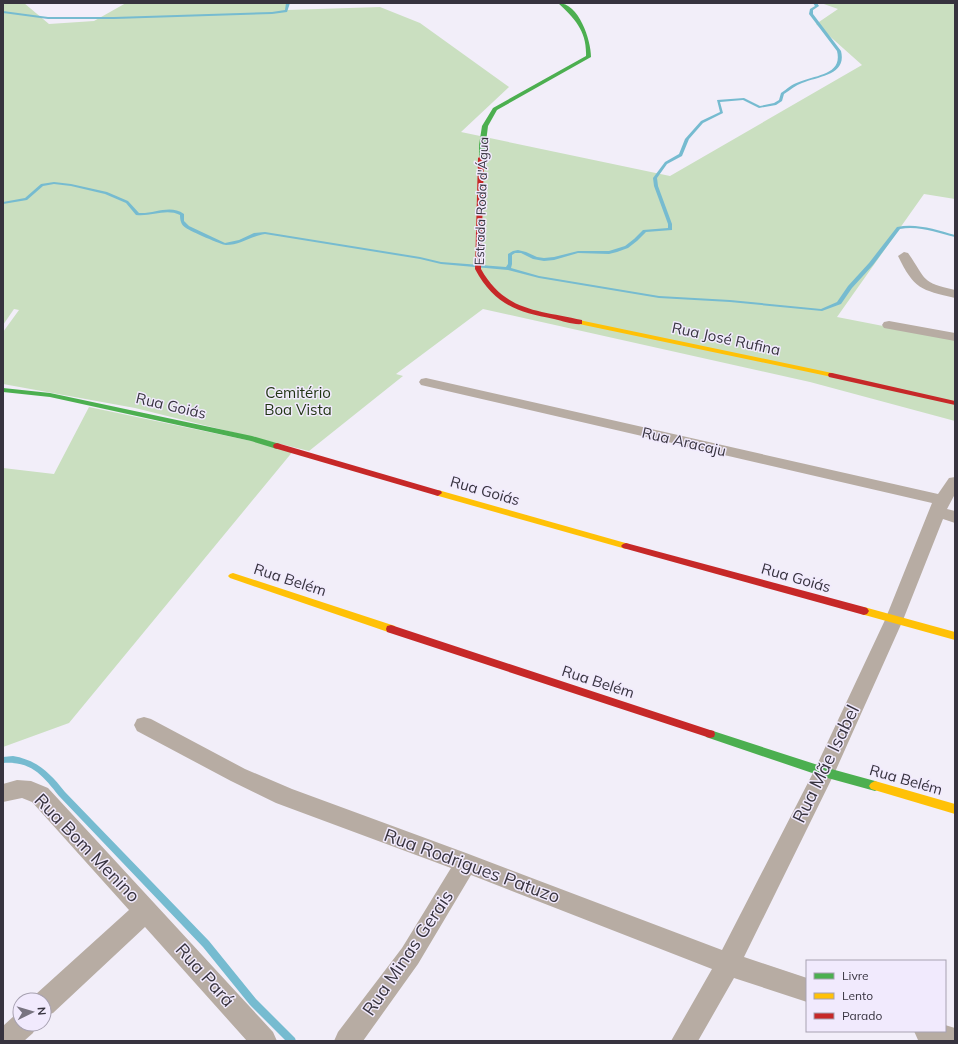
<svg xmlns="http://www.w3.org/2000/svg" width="958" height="1044" font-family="Mulish,sans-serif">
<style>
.green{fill:#cadfc0}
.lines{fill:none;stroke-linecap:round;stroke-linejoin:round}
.stream{fill:#76bbd0;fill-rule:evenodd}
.street{fill:#b7aca3;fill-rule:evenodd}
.fast{fill:#4caf50;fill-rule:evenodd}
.slow{fill:#ffc107;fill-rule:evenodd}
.jam{fill:#c62828;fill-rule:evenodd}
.labels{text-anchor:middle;stroke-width:3;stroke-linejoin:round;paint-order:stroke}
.far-street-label{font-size:13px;fill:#37333f;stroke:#f1eafd}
.street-label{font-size:15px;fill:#37333f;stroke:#f1eafd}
.park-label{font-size:15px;fill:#1f3311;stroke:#f1eafd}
.near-street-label{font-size:18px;fill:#37333f;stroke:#f1eafd}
</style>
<rect width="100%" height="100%" fill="#f2eef9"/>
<g class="green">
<polygon points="3,3 24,3 49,24 94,21 126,3 287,3 287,10 380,7 420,23 509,87 461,132 670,176 862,65 816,24 838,9 821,3 955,3 955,199 924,194 837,317 955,340 955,421 810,382 483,309 396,374 403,376 309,451 135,408 3,384 3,332 19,310 14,309 3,325"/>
<polygon points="89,407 294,450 69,723 3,747 3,468 54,474"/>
</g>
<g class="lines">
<g class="stream">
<polygon points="286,3 290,3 287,12 272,14 114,19 48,19 3,13 3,11 48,17 114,17 272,12 285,10"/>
<path d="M813,3H817L819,6L813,10V14L841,51C847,75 819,76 802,83C796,85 790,90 784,94L782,101L776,105L759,108L743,100L720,102L723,113L703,123L689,139L682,156L667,164L657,178L658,186L672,224V230L646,232L637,241L628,248L617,252L609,254L578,253L554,260L544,261L533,259L521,253H515L512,255V264L511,268L539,276L659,296L730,300L821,309L837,302L848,286L869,263L897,227C917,223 936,230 955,235V237C938,233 918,225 900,229L873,265L852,288L841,304L822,311L730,302L659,298L539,278L508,270L441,264L420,259L265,234C251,236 240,245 226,245C222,245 190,231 186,228C181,225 180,220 180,215C166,208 151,217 136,215L126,203L105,194L71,186L54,184L43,186L27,200L3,204V202L25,198L41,184L54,182L71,184L107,192L128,201L139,213C155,214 170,204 184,214V221L189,226L225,243L239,240L254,233L265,232L420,257L441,262L506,267L508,264V254L513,251L518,250L526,252L537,257L544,258L554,257L578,251H609L625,246L634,239L643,230L668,228V224L654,186L653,178L665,162L679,154L685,139L701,121L720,112L717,100L744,98L760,106L774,103L779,100L781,93C787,89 792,84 799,82C815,75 843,75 837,51L809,14L810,9L815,6Z"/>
<path d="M13,756C37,760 50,773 65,792L209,941L256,999L295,1038L296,1041H286L250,1005L203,947L59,796C43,776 32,761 3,763V757Z"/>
</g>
<g class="street">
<path d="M904,252L908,253C927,280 920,282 955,290V298C921,290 914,289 898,256Z"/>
<polygon points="889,321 955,333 955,341 884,328 882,325 884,322"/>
<polygon points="426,378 938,494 949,478 955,477 955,494 947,509 955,511 955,523 943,519 903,620 835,772 744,957 807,978 807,1002 734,978 698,1041 671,1041 712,969 471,875 418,964 363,1041 334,1041 338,1032 402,948 451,868 276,803 231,781 137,731 134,725 137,719 144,717 151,719 245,769 292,789 466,853 722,950 815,769 885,620 932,503 421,385 419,382 421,379"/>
<polygon points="17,780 31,781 48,788 273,1032 277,1041 247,1041 145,927 53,1013 44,1016 44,1000 33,1000 35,995 129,910 32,802 22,798 3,802 3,784"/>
<polygon points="20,1013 20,1024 37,1024 33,1033 24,1041 3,1041 3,1026 15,1015"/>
<polygon points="945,1025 955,1028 955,1041 921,1041 918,1040 914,1031 945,1031"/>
</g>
<g class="fast">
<path d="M558,3C579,3 591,40 591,57L497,110L488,126L484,158L479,159V145L482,126L493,108L586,56C587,31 575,19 558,3Z"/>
<polygon points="3,388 50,393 252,436 280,444 281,446 277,449 251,441 50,397 3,392"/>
<polygon points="710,730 824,767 875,781 879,783 881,786 879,789 875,791 824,777 706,737 705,734 706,731"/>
</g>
<g class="slow">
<polygon points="576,320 579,320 832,373 836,375 832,377 579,324 576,324"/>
<polygon points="438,490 629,544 631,546 626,549 435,495 434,493"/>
<polygon points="233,573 395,626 396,629 395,632 391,633 230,578 228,576 230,574"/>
<polygon points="864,607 955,632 955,640 861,614 859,611 861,608"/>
<polygon points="875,781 955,804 955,814 871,789 869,786 871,783"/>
</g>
<g class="jam">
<path d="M481,156L484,158L481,269C505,312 539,310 582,320V324C573,325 563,321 554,319C516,312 494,304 475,269L478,158Z"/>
<polygon points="829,373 832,373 955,401 955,405 829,377 828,375"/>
<polygon points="277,443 441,491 442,493 438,496 274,448 273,446 274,444"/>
<polygon points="626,543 864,607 867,608 869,611 867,614 864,615 623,548 621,546 623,544"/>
<polygon points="391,625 710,730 714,731 715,734 714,737 710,738 387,632 386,629 387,626"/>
</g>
</g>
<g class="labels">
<g class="far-street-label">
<text transform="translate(481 201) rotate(-88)" y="5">Estrada Roda d'Água</text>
</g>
<g class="street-label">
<text transform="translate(726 339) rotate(12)" y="5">Rua José Rufina</text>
<text transform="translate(171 406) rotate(13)" y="5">Rua Goiás</text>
<text transform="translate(684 442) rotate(13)" y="5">Rua Aracaju</text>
<text transform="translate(485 491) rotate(16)" y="5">Rua Goiás</text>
<text transform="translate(796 578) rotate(16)" y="5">Rua Goiás</text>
<text transform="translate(290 580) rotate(18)" y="5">Rua Belém</text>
<text transform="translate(598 682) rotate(18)" y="5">Rua Belém</text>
<text transform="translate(906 780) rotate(16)" y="5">Rua Belém</text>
</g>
<g class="park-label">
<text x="298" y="398">Cemitério<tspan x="298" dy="17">Boa Vista</tspan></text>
</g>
<g class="near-street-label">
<text transform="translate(826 764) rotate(-64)" y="6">Rua Mãe Isabel</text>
<text transform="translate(87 848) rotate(46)" y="6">Rua Bom Menino</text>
<text transform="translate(472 866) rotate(20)" y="6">Rua Rodrigues Patuzo</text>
<text transform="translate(408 953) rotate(-56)" y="6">Rua Minas Gerais</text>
<text transform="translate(205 975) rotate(48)" y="6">Rua Pará</text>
</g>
</g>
<rect width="958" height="1044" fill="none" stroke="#37333f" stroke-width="8"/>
<rect x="806" y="960" width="140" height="72" fill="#f1eafd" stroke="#a7a1b1"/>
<rect x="814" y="973" width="20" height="6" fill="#4caf50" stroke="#a7a1b1"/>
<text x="842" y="980" font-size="12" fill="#37333f">Livre</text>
<rect x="814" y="993" width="20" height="6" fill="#ffc107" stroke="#a7a1b1"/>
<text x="842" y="1000" font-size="12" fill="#37333f">Lento</text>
<rect x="814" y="1013" width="20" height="6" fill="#c62828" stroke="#a7a1b1"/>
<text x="842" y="1020" font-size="12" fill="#37333f">Parado</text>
<g transform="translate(32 1012) rotate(85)"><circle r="19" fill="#f1eafd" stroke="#a7a1b1"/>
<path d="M0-3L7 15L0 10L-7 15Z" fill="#787480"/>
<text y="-6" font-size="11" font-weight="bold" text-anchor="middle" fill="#37333f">N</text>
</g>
</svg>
